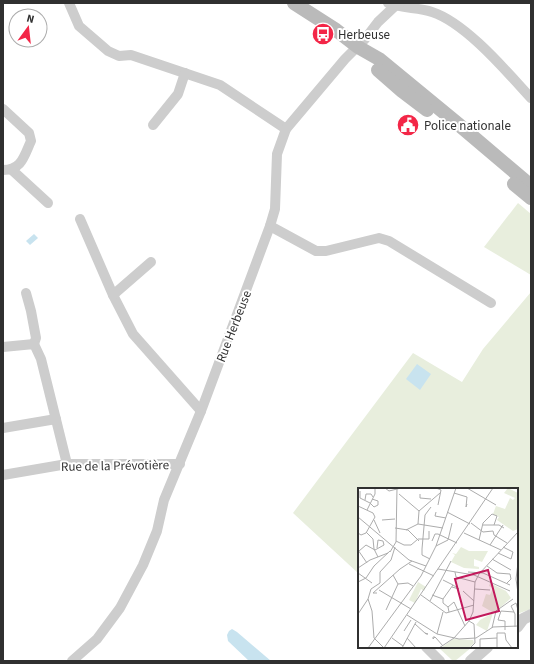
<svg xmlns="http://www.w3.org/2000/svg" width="534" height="664" font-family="'Source Sans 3',sans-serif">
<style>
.green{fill:#e8eedd}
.water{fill:#c8e3ef}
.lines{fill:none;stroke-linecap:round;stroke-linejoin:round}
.minor{stroke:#cdcdcd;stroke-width:10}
.tertiary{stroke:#cdcdcd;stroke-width:12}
.secondary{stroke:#bababa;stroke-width:14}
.labels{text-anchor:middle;stroke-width:4;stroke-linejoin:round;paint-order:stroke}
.poi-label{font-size:13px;fill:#303030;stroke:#fff;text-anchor:start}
.street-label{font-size:13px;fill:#303030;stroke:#fff}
.inset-road{fill:none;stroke:#acacac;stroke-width:1}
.view{fill:#c2185b;fill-opacity:0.15;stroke:#c2185b;stroke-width:2}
.inset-edge{fill:none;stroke:#303030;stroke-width:2}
</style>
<rect width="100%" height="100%" fill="#fff"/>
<g class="green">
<polygon points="518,203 531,214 531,275 484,247"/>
<polygon points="531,292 531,609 517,614 517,489 359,489 359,574 293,513 413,353 462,382 483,349"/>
<polygon points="438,647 472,647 455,661 453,661"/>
</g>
<g class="water">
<polygon points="34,234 38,238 30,245 26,241"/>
<polygon points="417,364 431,374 420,390 406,379"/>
<polygon points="232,629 237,632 271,661 249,661 228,641 227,635 229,631"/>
</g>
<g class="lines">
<g class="minor">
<polyline points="69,3 79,26 108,51 119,56 131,55 220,85 286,129"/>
<path d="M388,3C402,9 418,7 432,12C466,23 507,72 531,98"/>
<path d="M3,109L29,133L31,141C24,156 22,170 3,170"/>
<polyline points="153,125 178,94 185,73"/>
<polyline points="12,170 48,203"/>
<polyline points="80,219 113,295 133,334 201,411"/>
<polyline points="270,226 316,251 326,251 379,238 389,241 491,303"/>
<polyline points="26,293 31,311 36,338 34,344"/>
<polyline points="113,295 151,262"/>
<polyline points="3,347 34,344 41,359 67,464"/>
<polyline points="3,428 56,419"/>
<polyline points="3,475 67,464 180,464"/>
<polyline points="426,647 440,661"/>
<polyline points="72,661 97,639 120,608 143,565 157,531 164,500 201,411 270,226 275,209 277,154 286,129 345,59 365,39 378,22 395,6 400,3"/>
</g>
<g class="tertiary">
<polyline points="517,627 523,619 531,615"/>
<polyline points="471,661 487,647"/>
</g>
<g class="secondary">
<polyline points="294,3 336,30 358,47 379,59 458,124 531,186"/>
<polyline points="378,70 402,91 427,110"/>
<polyline points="514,184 531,198"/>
</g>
</g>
<defs>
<g id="bus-disc" transform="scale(1.15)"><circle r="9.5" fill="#f32647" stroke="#fff"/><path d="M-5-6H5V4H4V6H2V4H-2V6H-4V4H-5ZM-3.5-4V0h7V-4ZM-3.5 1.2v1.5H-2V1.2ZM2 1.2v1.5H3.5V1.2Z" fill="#fff"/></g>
<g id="civic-disc" transform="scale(1.15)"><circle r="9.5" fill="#f32647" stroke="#fff"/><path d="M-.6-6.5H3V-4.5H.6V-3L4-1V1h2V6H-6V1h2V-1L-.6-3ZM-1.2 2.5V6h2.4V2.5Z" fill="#fff"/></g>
</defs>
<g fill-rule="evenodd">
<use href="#bus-disc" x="323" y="34"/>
<use href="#civic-disc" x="408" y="125"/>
</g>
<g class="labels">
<g class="poi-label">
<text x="338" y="39">Herbeuse</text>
<text x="424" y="130">Police nationale</text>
</g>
<g class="street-label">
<text transform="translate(233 326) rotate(-69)" y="5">Rue Herbeuse</text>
<text transform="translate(115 465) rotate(-1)" y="5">Rue de la Prévotière</text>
</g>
</g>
<g transform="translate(358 488)">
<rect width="160" height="160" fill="#fff"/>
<path d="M150,0L160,5V41L155,43L139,32L141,29L135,26L138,18L147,21L152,10L155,12L157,10L146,5ZM103,59L111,63H130L124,74L116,71V78L121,79V81L106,80L93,74L97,67L94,65L98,66ZM60,94L68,99L66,103L63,101L57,115L51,112ZM132,95L148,103L153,110L136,125L124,118L128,106L132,107L135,100L131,98ZM135,125L129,143L118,137L122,132ZM95,151L115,152L116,155L111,160H83Z" fill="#e8eedd"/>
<path class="inset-road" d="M27,0L31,3L43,0M78,0L83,2L80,17M109,0L138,17M2,3V10L12,15M96,5L109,9L108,19L109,16M41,6L61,23L60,36M62,6V10L73,11M7,12L8,6H13L15,9M12,15L16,19L20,17V13L14,11M0,18L15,25L17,29L8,45L3,47L0,45M9,22L17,6V0M61,23L82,5M78,24L77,28L88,30M89,24L112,36M0,29L51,72L68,78M16,32L22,45M24,32L37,31M113,35L125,44L135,43L136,47L149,55M125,37H141L146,40M37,40L50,42L61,53M48,42L60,36L85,40M8,44L15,51L16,61L20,69M106,45L143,62M121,52L125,35L134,26L139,28L136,37M38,53L46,57H53L60,51H71V43M74,53L77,46H80L99,55M132,57L145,37M78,58L90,52L94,35M64,61L67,27L73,19M64,61V67L72,71M0,62L9,75M1,63L8,57L17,62L26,57L25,53L20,52L19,60M32,64L38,54L39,0M140,65L153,71L155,64L145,59M134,71L153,82M160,75L158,91L160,105M51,76L76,88M129,78L139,85L152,86L153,91L149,95M0,80L12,72L30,65M80,81L116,87L152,103M97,84L98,89L117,94M110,84L125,85L152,97M0,85L14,95M85,92L95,97L85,111M0,94L8,90L16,78L32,63M40,96L50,95L55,98M94,99L101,101L95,97M117,101L132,102M21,102L53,121M105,103L116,113M19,105H15L42,81L54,73M63,107L88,125L116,117M74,107L85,111V115L90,119M10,111L14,123L16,150L26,160M72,113L93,73M28,122L40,96L35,87M91,124L90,119L96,114L107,138M0,126L10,111L13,101L22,95V84L33,72L37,59M49,127L79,146L101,151L118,150L135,139L160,138M140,132L143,123L156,124M140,132L147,133V142M111,133L116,136L117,155L112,160M57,136L68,146H70L67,145M157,139V126L153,118L158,115L160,122M134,140L138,123L155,111M46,143L53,132M147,145L148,152L154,160M79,146L85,124M77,149L75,151V149H77L78,150L85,158M34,150L45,158M49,150L58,160M10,160L63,88L78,58L98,0M26,160L135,0M44,160L58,134M81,160L96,150L111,133L115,124L117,94L121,86L160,44M122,160V151L139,150M139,160V145H147"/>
<path class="view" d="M130,82L141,123L108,132L97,91Z"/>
<rect width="160" height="160" class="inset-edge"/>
</g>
<rect width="534" height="664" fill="none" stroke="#303030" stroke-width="8"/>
<g transform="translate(28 28) rotate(15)"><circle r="19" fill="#ffffff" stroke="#acacac"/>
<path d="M0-3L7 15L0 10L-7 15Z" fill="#f32647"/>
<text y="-6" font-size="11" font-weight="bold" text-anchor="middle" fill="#303030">N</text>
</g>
</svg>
